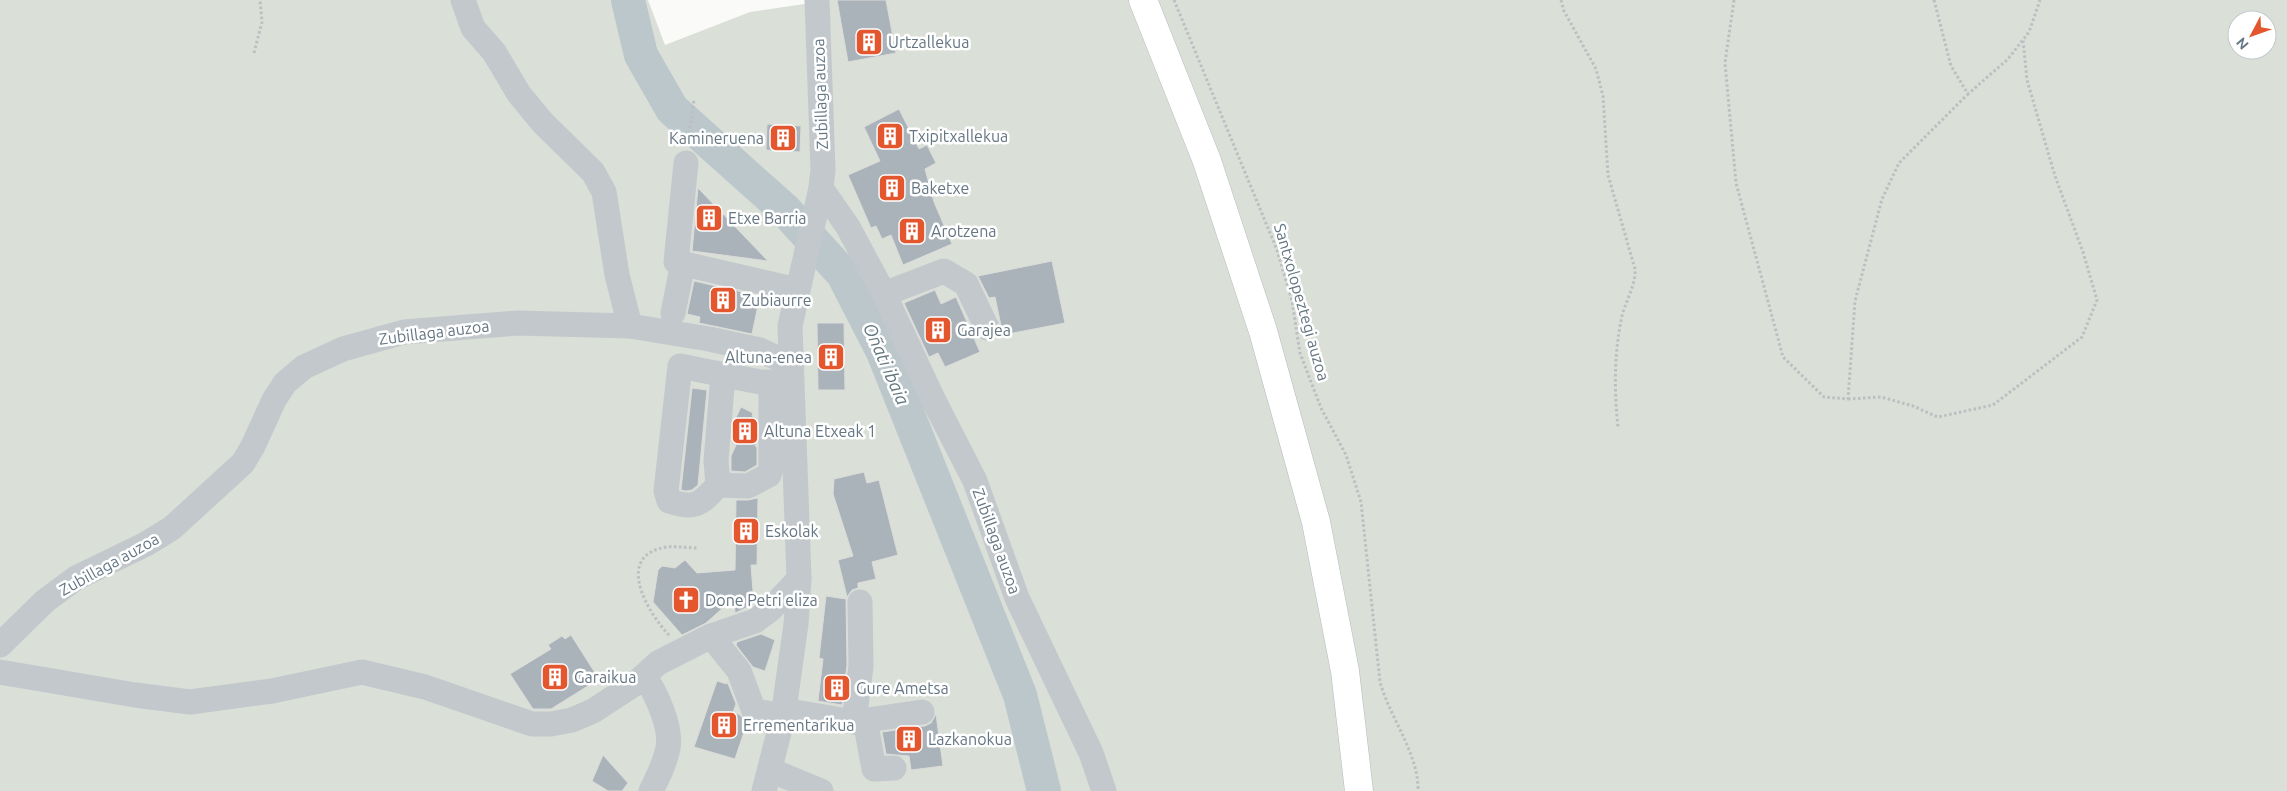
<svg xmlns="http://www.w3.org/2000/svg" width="2287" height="791" font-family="Ubuntu,sans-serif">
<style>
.green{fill:#dadfd7;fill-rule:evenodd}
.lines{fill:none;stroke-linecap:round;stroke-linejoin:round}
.river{stroke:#bbc7cb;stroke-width:34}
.building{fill:#aab3b9;stroke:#dcdcda}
.major-casing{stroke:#b5babe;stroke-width:29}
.path{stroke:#bbbfc2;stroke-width:3;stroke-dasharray:2.5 2.5;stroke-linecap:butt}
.minor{stroke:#c3c8cc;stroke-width:25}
.major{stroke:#fff;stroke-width:28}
.labels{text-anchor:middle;stroke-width:5;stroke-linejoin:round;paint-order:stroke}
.poi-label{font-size:16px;fill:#657683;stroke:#fff;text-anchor:start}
.street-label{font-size:16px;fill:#657683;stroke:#fff}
.water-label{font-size:18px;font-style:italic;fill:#60757c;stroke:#fff}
</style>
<rect width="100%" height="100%" fill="#fafaf8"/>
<path class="green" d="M0,0H648L665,45L750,12L831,0H2287V791H0ZM2237,20H2267V50H2237Z"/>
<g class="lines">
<polyline class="river" points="628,0 641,55 672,109 785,210 843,274 883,352 1020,695 1044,791"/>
</g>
<g class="building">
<polygon points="837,0 886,0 896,53 848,62"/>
<polygon points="899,109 919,149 927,145 936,163 925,169 934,202 952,244 903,265 891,235 882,239 876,226 871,228 848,175 880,161 864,127"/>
<polygon points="767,124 801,126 800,152 766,150"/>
<polygon points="698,188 768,261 692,251"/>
<polygon points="1052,261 1065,323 1003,335 995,297 989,298 978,276"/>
<polygon points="694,281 760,296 752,334 699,323 700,317 687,314"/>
<polygon points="935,290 941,304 956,297 980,352 945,367 938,353 929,357 904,303"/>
<polygon points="817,323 844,323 845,390 818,390"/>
<polygon points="692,388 707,390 698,485 692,490 686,491 681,490"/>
<polygon points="741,407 753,413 752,416 757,419 757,442 755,446 757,447 757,465 745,472 731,471 731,456 736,445 732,443 734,422"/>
<polygon points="864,472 867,483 879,480 898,555 872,562 876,579 858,583 858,588 852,590 847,597 838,560 853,556 833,494 834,479"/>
<polygon points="758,498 757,565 751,565 754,604 735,613 734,598 706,623 682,635 653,602 658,570 662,566 675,568 685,560 697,573 735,570 736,500 748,500"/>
<polygon points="826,596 846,599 847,665 842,705 818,701 823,659 819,658"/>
<polygon points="761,634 775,640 765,671 753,667 736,645 737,642"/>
<polygon points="571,635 599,679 551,709 533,709 510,674 551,649 548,645 562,636 565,639"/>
<polygon points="717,681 727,684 727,681 736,704 733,712 740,715 747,723 735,759 694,747"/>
<polygon points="936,714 943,766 911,770 909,756 886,754 882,732 925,726 931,723"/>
<polygon points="603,755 628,783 622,791 608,791 592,781"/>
</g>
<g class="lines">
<g class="major-casing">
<polyline id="major" points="1143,0 1207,161 1263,331 1316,522 1345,671 1359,791"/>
</g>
<g class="path">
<path d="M1174,0L1277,250L1292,301L1300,353L1321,408L1346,455L1361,502L1380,682C1390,718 1419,754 1418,791"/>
<path d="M1561,0L1564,11L1596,69L1603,96L1608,175L1635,269C1636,285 1626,300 1622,316C1614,353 1614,390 1618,427"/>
<polyline points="1734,0 1725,63 1736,183 1783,357 1824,397 1848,399 1855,301 1882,199 1899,163 1968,94"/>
<polyline points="1934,0 1951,66 1968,94 2008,59 2029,32 2040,0"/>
<polyline points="254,53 262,22 260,0"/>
<polyline points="688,143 694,100"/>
<polyline points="1848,399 1881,397 1913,406 1938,417 1993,405 2082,337 2097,300 2083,252 2055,176 2027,80 2023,40"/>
<path d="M669,635C648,613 613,555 667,547C677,546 688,548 698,548"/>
</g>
<g class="minor">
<polyline points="463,0 473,28 494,52 519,94 543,123 593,172 604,192 617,275 630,326"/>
<polyline points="686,163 676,262 797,290"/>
<polyline points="821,188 848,227 884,294 933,399 975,481 1017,598 1091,753 1104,791"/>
<polyline points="884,294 944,271 966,284 987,328"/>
<polyline points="673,313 683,263"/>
<path d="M723,375L716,461L718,485C701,504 695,510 669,501L666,491L680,366L760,382L791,383"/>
<polyline points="718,485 748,486 769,475 771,468 771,382"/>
<polyline points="711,636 739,671 754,711 773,714"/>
<polyline points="0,645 45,601 76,578 146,544 172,528 243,463 253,446 274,400 285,383 304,367 343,349 404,332 518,323 630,326 709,339 760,350 777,358 790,359"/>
<polyline points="0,672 135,695 190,702 272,691 362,672 425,687 532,724 551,724 572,720 593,711 636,683 658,663 711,636 755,621 771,609 799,579"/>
<path d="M644,676C656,692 672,728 668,748C665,763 658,777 651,791"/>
<polyline points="783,710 854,722 861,666 860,602"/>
<polyline points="865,720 874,769 894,768"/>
<polyline points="854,722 922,712"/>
<polyline points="770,770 821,791"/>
<polyline points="764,791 783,717 796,624 799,579 790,326 821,188 823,170 817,0"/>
</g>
<use href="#major" class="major"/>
</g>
<defs>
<g id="building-square" transform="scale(1.4375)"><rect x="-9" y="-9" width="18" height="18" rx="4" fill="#e4572e" stroke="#fff"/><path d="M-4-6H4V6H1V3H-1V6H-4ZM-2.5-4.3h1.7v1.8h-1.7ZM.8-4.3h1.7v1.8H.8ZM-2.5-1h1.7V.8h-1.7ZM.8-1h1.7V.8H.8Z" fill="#fff"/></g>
<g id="church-square" transform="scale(1.4375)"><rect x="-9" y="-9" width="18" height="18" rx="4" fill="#e4572e" stroke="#fff"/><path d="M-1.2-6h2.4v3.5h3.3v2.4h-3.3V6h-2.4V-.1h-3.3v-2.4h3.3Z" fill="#fff"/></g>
</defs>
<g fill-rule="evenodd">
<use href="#building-square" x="869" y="42"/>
<use href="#building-square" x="890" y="136"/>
<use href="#building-square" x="783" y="138"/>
<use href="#building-square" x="892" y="188"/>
<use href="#building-square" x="709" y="218"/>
<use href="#building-square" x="912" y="231"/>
<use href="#building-square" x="723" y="300"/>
<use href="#building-square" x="938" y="330"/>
<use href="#building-square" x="831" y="357"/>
<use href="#building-square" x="745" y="431"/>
<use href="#building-square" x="746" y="531"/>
<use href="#church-square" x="686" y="600"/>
<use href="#building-square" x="555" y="677"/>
<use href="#building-square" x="837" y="688"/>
<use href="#building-square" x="724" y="725"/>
<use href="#building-square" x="909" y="739"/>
</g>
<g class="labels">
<g class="poi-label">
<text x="888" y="48">Urtzallekua</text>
<text x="909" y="142">Txipitxallekua</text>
<text x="764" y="144" text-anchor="end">Kamineruena</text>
<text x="911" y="194">Baketxe</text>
<text x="728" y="224">Etxe Barria</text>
<text x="931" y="237">Arotzena</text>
<text x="742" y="306">Zubiaurre</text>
<text x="957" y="336">Garajea</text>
<text x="812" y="363" text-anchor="end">Altuna-enea</text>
<text x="764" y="437">Altuna Etxeak 1</text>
<text x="765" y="537">Eskolak</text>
<text x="705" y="606">Done Petri eliza</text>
<text x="574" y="683">Garaikua</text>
<text x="856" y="694">Gure Ametsa</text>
<text x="743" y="731">Errementarikua</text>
<text x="928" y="745">Lazkanokua</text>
</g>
<g class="street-label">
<text transform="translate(820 94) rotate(-92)" y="6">Zubillaga auzoa</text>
<text transform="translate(1302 302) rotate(74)" y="6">Santxolopeztegi auzoa</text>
<text transform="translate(434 332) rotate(-7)" y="6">Zubillaga auzoa</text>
<text transform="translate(997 541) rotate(70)" y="6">Zubillaga auzoa</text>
<text transform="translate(109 564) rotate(-29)" y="6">Zubillaga auzoa</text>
</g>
<g class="water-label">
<text transform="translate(886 364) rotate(66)" y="6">Oñati ibaia</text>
</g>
</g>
<g transform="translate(2252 35) rotate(229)"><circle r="24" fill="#ffffff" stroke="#c1c8cd"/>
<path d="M0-4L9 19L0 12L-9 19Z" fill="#e4572e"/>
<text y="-8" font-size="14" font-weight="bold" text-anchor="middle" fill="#657683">N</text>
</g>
</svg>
